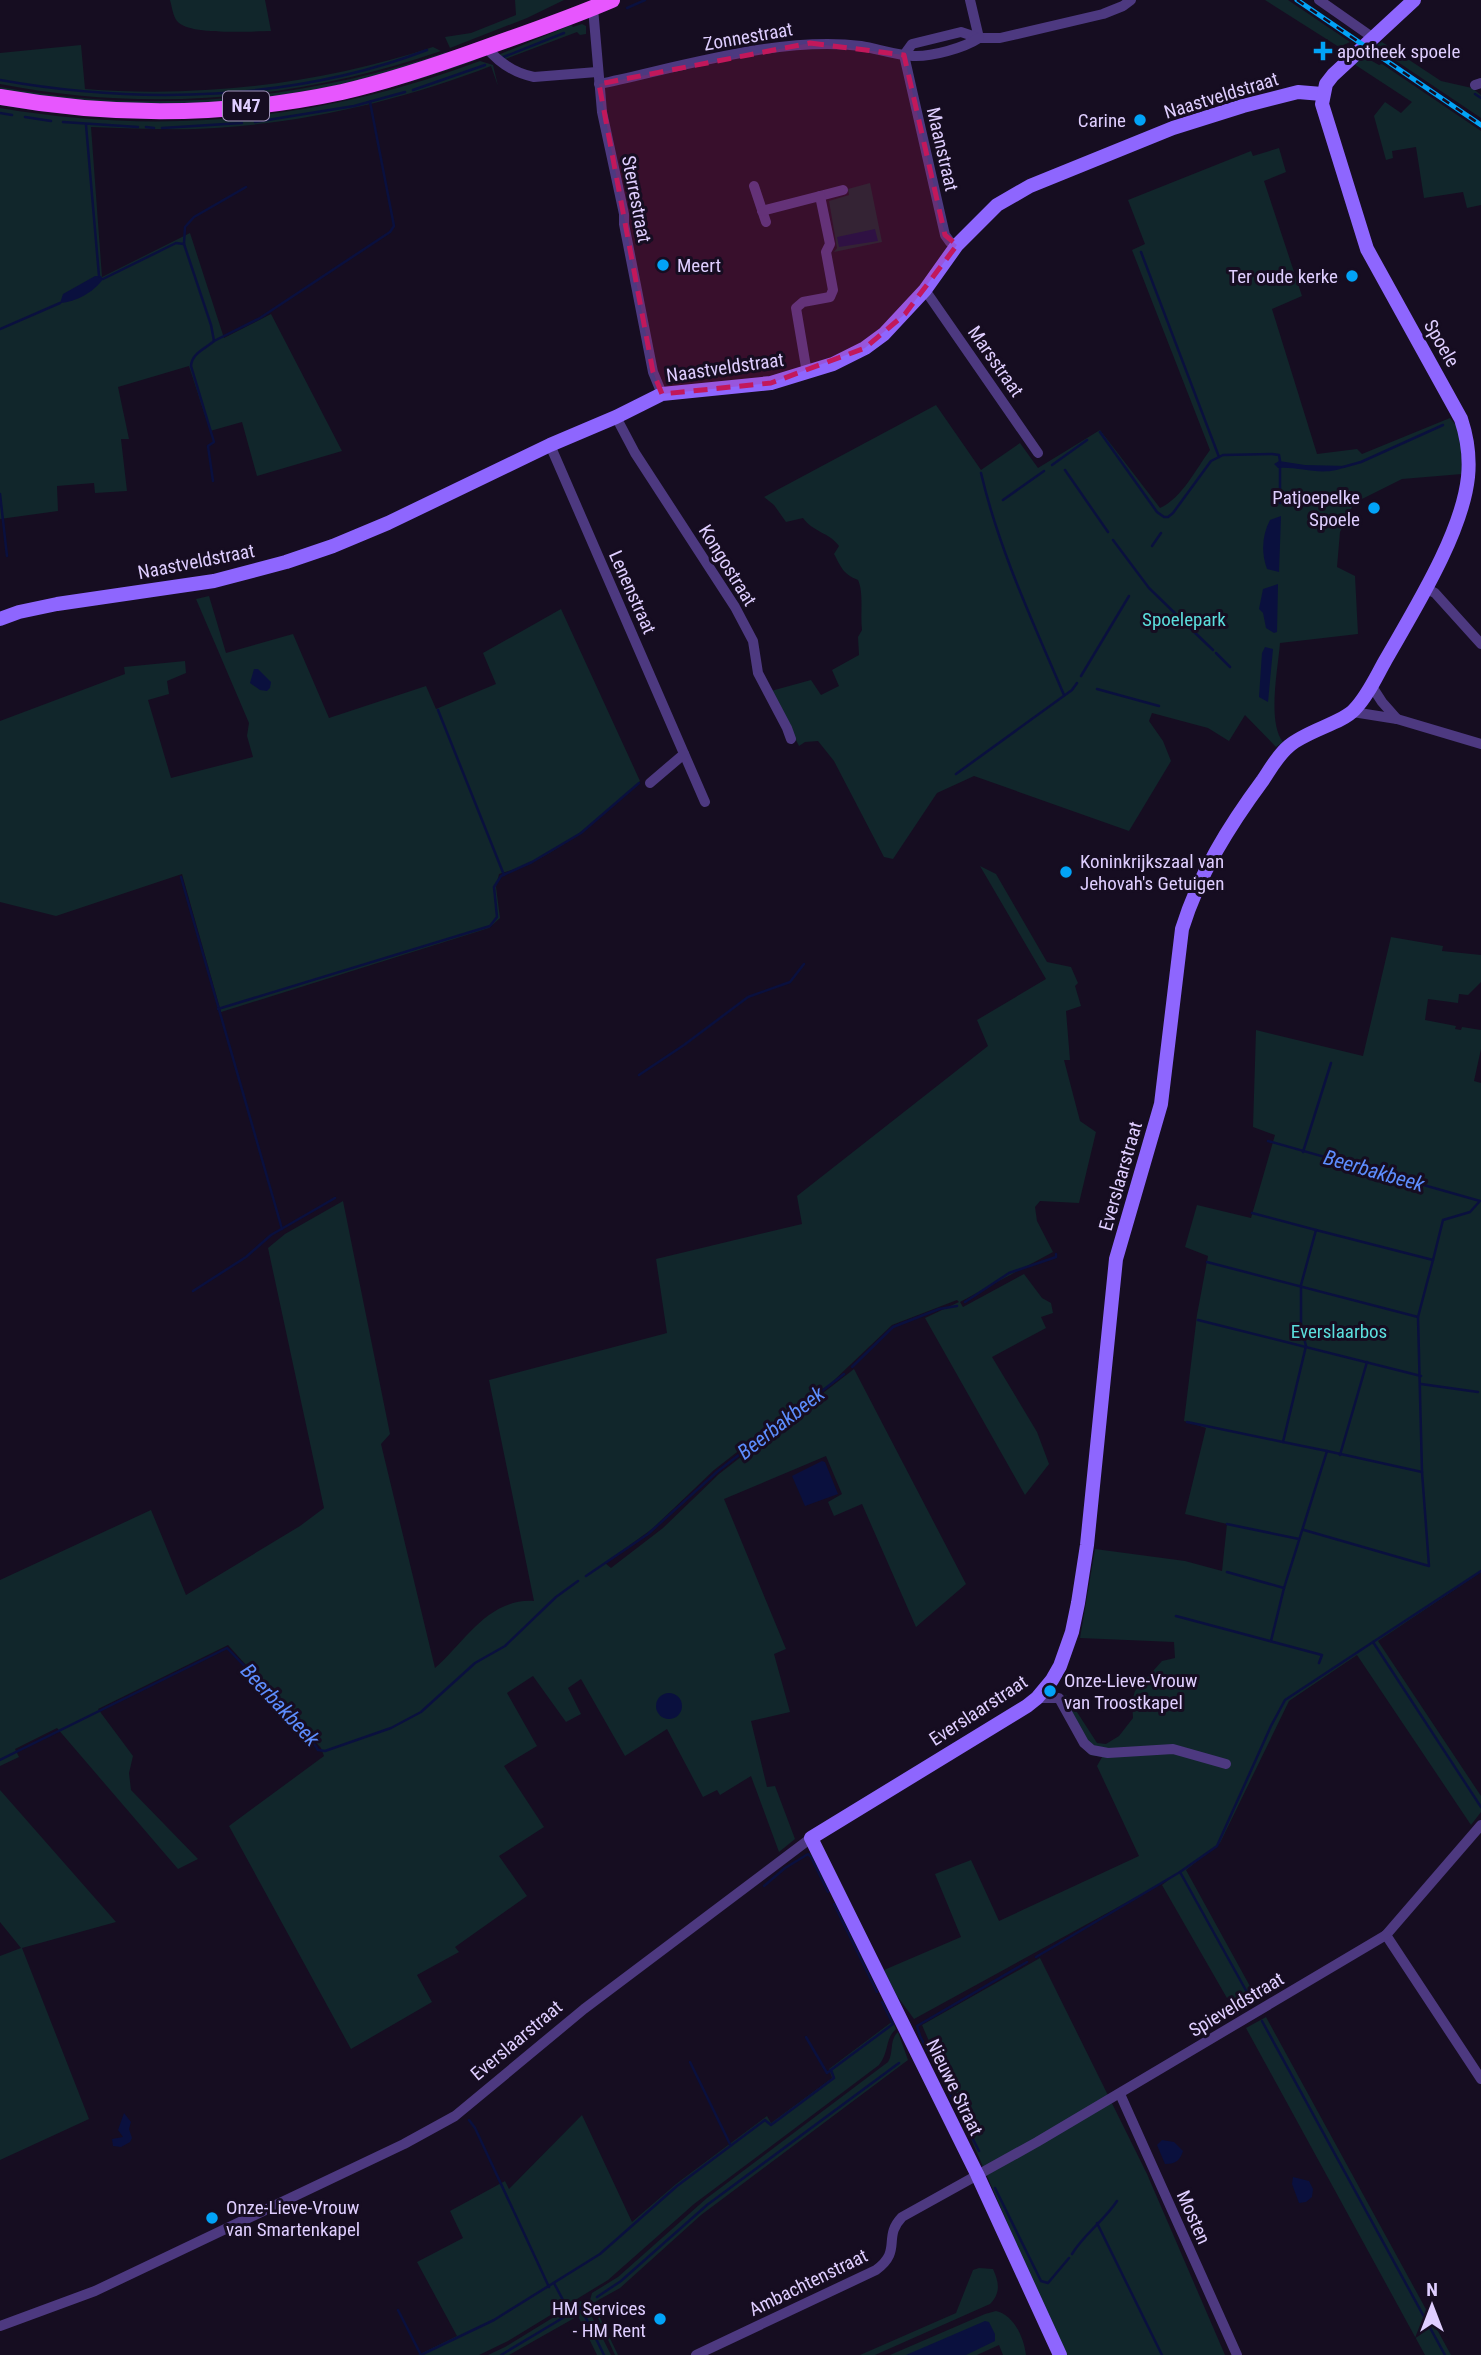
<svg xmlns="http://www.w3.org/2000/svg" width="1481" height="2355" font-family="'Roboto Condensed',sans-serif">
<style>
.green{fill:#11262b}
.water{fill:#0a103e}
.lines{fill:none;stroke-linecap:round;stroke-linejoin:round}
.stream{stroke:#0a103e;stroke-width:2.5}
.street{stroke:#4d3980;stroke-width:10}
.secondary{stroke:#8e66fe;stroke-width:14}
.primary{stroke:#e756fe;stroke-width:16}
.rail-casing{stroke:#02a3f7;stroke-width:5}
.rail{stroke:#160d21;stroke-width:2.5;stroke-dasharray:8;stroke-linecap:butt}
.marked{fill:#c2185b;fill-opacity:0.2;stroke:#c2185b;stroke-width:5;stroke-dasharray:14 9;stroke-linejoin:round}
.poi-dot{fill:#02a3f7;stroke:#160d21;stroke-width:2.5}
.labels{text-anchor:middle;stroke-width:6;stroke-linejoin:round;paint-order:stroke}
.shield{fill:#160d21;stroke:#a394bc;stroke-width:2}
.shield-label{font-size:18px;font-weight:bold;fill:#dfceff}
.street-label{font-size:19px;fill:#dfceff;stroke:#160d21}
.poi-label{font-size:19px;fill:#dfceff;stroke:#160d21;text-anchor:start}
.park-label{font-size:19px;fill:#5bdedd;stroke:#160d21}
.water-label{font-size:21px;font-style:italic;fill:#5d8dfe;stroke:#160d21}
</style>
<rect width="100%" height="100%" fill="#160d21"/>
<g class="green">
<path d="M170,0H265L271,31C253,31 188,36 177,21C173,16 172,7 170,0Z"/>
<polygon points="515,0 564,0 527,18 450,48 445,37 471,33 516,15"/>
<polygon points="1265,0 1288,0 1350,42 1339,47"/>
<polygon points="582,24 586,26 586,34 580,35 577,32 503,60 498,55 571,25 573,27"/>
<polygon points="1382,42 1441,81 1472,88 1481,95 1481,118 1374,46"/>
<path d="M81,45L85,89C203,98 320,84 433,47L441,51C300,100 147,113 0,84V53Z"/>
<path d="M446,52L448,55C343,90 233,108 122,105C82,103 40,95 0,91V87C151,115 301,101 446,52Z"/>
<polygon points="1363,56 1379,65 1382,64 1481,131 1481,205 1467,208 1463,192 1424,198 1416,147 1392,151 1393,158 1386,160 1374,116 1385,102 1401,113 1412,102 1354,64"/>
<path d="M473,60H476C319,118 165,133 0,105V103L180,116Z"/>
<path d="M480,61L493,65L498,86L491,66C403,100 309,122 215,128C174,131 133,128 91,127L102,277L190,233L224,338L271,314L342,451L257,476L242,422L210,431L189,366L118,387L129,439H121L127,491L95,493L94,483L57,486L58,511L0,519V108C165,136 323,120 480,61Z"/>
<path d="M1279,148L1286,172L1264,181L1302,296L1272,309L1317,454L1357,449L1362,454L1450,418L1455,424L1458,423L1461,435L1462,474L1402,479L1354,503L1340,532L1337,567L1355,576L1358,634L1280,643C1278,669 1267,722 1283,742L1276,747L1245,715L1229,741L1208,728L1152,713L1149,721L1163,741L1171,761L1129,831L974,776L937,793L893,859L884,857L834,761L818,741L805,742L799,746L771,691L811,680L821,695L839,686L832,670L859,655L858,637L862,630C860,614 864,593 858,580C843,574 841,567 834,554L839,546C830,533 813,532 803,518L786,522L774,505L764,497L936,405L981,470L1020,443L1038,468L1100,430L1160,508C1182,498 1196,469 1210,450L1132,250L1145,244L1128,200L1251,151L1253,156Z"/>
<polygon points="870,183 882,242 834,252 837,248 829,201 849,195 848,189"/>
<path d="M209,596L226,653L293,634L329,718L426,686L436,709L496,684L483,653L561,609L640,781C609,811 574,841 535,861C524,867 511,870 499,874L496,887L500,918L489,928L221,1012L182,874L56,916L0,902V721L125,674L124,667L185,661L186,673L167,681L169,694L148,700L171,778L253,757L247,736L249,723L196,599Z"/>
<path d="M980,866L996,874L1047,962L1071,967L1078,983L1075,986L1081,1006L1066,1011L1070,1060H1064L1080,1121L1096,1132L1079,1203L1040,1201L1035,1207L1037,1221L1053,1252L960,1302L963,1307L1024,1274L1042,1298L1051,1303L1053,1313L1041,1317L1046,1328L992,1357L1037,1432L1049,1464L1025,1495L925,1318L959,1302L957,1300L892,1325L829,1385L800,1403L714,1470L652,1529L605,1563L611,1568L663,1528L719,1474L854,1369L966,1584L916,1627L862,1504L834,1516L828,1502L842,1494L826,1456L724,1499L786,1649L774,1654L790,1712L751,1721L767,1787L775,1786L795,1839L779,1852L751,1776L720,1795L717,1790L703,1797L667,1729L625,1756L581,1679L568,1688L581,1714L566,1722L533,1676L507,1693L537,1746L504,1766L544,1827L499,1856L527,1896L455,1947L459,1952L417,1975L432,2002L351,2049L229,1826L324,1756L321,1748L228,1645L98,1709L133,1756L129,1773L131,1790L198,1859L178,1869L57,1728L15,1749L19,1757L0,1766V1580L151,1510L186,1595L300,1526L324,1508L268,1248L285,1234L343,1201L390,1434L381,1444L435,1668C465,1642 488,1598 534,1601L489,1380L667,1333L656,1259L802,1224L797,1196L988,1046L977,1020L1046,979Z"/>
<polygon points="1391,937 1443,946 1442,951 1481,955 1481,982 1468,995 1459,994 1458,1003 1428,999 1425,1020 1456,1026 1455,1029 1461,1030 1462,1027 1481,1030 1481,1049 1474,1081 1481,1083 1481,1572 1378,1641 1481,1796 1481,1812 1471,1825 1357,1655 1289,1701 1220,1843 1186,1870 1257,1999 1235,2012 1162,1885 1171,1878 914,2019 897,1996 884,1970 961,1937 935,1874 971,1860 999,1921 1139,1856 1097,1766 1102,1757 1090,1755 1083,1748 1056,1701 1066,1695 1097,1743 1106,1744 1119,1736 1133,1718 1132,1701 1135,1691 1162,1661 1175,1658 1174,1642 1080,1638 1095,1549 1185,1561 1222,1571 1227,1524 1185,1514 1206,1428 1184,1421 1197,1315 1208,1256 1185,1247 1197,1205 1251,1218 1275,1135 1253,1127 1256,1030 1363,1056"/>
<polygon points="0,1790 116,1922 22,1948 89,2119 0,2160 0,1956 21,1948 0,1922"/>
<polygon points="1040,1958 1147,2174 1225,2355 1064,2355 922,2025"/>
<polygon points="1266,2017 1451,2355 1425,2355 1246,2028"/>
<path d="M893,2021L896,2029C885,2038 889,2053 879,2065L694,2204L608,2280L508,2341L479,2355H418L457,2336L417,2262L463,2238L450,2211L505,2181L509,2189L582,2115L632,2222L676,2184L767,2116L771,2123L832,2078L829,2069Z"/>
<path d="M898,2032L908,2060L701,2215L620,2288L593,2303L618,2355H615L590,2300L592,2293L618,2277L707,2198L888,2062C894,2053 889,2040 898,2032Z"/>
<path d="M979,2268L993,2269C999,2282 1001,2293 990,2304L875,2355H860L956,2313L973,2270Z"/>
<polygon points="580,2301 585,2303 611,2355 597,2355 578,2316 509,2355 488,2355 505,2347"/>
<path d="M996,2311C1014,2315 1024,2338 1026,2355H1003L999,2345L977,2355H890L985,2314Z"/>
</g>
<g class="water">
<polygon points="875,229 878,241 839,247 837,237"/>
<path d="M95,276H101L103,279C94,292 76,302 60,303L63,294Z"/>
<path d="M1279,461L1305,465L1348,466C1323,478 1301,466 1278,468L1274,464Z"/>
<path d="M1281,516L1279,572L1267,569C1261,553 1262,535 1270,520Z"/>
<polygon points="1278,584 1277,632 1274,633 1266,628 1263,613 1259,609 1263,589"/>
<polygon points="1265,647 1273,649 1268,702 1259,697 1262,653"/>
<polygon points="254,669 258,669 271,682 270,688 267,691 260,690 250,683"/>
<polygon points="822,1461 825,1462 838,1494 805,1506 792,1476"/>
<circle cx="669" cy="1706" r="13"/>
<polygon points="124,2113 131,2122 129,2129 132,2138 130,2142 121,2147 113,2146 112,2139 123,2137 118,2130"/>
<path d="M1162,2140L1174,2142L1183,2151C1180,2161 1175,2164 1165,2164L1157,2145Z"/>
<polygon points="1293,2177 1309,2181 1313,2189 1312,2197 1306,2202 1299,2203 1292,2184"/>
<polygon points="985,2321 989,2322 995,2334 995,2341 966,2355 906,2355"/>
</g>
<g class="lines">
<g class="stream">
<polyline points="627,8 645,0"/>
<polyline points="501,58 564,33"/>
<path d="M0,80C140,105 293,101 427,50"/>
<polyline points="413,90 485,65"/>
<polyline points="1475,94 1481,98"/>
<polyline points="0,113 12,115"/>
<polyline points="25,117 51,121"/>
<polyline points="63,122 138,127"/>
<polyline points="255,122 354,106 405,92"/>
<polyline points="86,125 99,276"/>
<polyline points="146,127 154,128"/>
<polyline points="162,128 242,123"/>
<polyline points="184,244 185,227 194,217 246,187"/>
<polyline points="1141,252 1219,457"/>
<path d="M103,279L176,243L184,244L211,325L214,341C205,349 192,353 191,366L214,442L208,446L213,481"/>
<polyline points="0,329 60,303"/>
<polyline points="214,341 260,318 390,232 394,226 370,102"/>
<polyline points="1100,432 1157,512 1164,517 1168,517 1173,513 1211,461 1223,455 1272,454 1279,455 1280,461"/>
<polyline points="1052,465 1087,440"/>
<polyline points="1343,467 1361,462 1443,425"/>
<polyline points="1280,468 1280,503"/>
<polyline points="1065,470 1108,532"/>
<path d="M981,473C999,550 1033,622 1064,695"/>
<polyline points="0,494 7,556"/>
<polyline points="1003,500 1044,471"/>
<polyline points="1113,540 1149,588 1184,622"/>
<polyline points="1152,546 1161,533"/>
<polyline points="1189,627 1213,650"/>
<polyline points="1216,653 1230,667"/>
<polyline points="1081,676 1129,596"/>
<polyline points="1097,689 1159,706"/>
<polyline points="438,710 504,875"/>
<polyline points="956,774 1072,690 1077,683"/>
<polyline points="181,877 282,1229"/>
<polyline points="218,1009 490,926 497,917 494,887 501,876 532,862 581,833 639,783"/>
<polyline points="639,1075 684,1045 748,997 790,982 804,964"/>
<polyline points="1268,1141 1480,1201 1470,1212 1443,1220 1433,1260 1316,1230 1301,1285 1301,1326 1306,1346 1283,1442 1327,1451 1284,1588 1271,1641"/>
<polyline points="1303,1152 1331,1063"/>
<polyline points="1252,1213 1316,1230"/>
<polyline points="1207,1262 1418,1317"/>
<polyline points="193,1291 246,1257 271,1235 335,1198"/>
<polyline points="965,1302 1009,1273 1056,1257 1056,1254"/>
<polyline points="1198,1320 1421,1376"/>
<polyline points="852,1367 893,1327 939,1309 957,1306"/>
<polyline points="1421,1384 1478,1392"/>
<polyline points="1187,1422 1283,1442"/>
<polyline points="1327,1451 1422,1472"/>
<polyline points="1340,1455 1367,1362"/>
<polyline points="1227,1524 1299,1539"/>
<polyline points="1304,1530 1429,1566 1422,1472 1418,1317 1433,1260"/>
<polyline points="1481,1571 1373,1642 1481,1807"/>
<polyline points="1227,1572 1284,1588"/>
<polyline points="586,1576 648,1534 718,1471 844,1374"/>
<polyline points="1176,1616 1322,1655 1319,1663"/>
<polyline points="0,1760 227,1648 303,1726 318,1750 325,1751 391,1728 421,1712 475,1663 505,1646 556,1597 578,1581"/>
<polyline points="764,1886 785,1868 808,1854 811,1857 828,1892"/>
<polyline points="834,1904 877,1992"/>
<polyline points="1036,1957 1180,1872"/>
<polyline points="1253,2003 1180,1872 1217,1846 1271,1726 1285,1700 1373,1642"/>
<polyline points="1262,2021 1445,2355"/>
<polyline points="806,2037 827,2073 831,2070"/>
<polyline points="690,2062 730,2144"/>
<polyline points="469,2120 475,2128 549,2287"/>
<polyline points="979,2151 920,2036 917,2026 1027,1962"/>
<polyline points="995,2188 1041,2281 1048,2283 1069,2258"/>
<polyline points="1097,2223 1162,2355"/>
<path d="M1072,2254C1084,2234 1104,2221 1117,2201"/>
<polyline points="554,2283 564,2302"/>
<polyline points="597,2297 621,2281 707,2205 899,2063"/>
<polyline points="581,2308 604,2355"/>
<polyline points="398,2310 421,2355"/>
<polyline points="571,2313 584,2306"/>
<polyline points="421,2355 494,2320 600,2254 677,2186 765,2120 771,2125 834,2078 831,2070 893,2024 882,2002"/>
<polyline points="501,2355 571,2313 569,2310"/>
</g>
<g class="street">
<polyline points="970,0 979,38"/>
<polyline points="1319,0 1372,37"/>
<polyline points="593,8 602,112 624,214 624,224 653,372 662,394"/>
<path d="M486,47C499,63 514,73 534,77L597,72"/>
<polyline points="904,55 912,44 961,32 979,38 1000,38 1103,14 1123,6 1131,0"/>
<polyline points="904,55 945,235 950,242 957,245"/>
<path d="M599,84C680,67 779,36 861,46C878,49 896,55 913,56C931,57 964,48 979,38"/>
<polyline points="1475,85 1481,83"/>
<polyline points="754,186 766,222"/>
<polyline points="820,196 843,190"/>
<polyline points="762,211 820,196 830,244 826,252 833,290 830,297 803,302 796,308 807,373"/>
<polyline points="925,290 1038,453"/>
<polyline points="616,417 635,453 735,607 753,641 758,673 787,728 791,739"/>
<polyline points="550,445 705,802"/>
<polyline points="1425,588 1435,593 1481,644"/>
<polyline points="1371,685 1382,702 1397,719"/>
<polyline points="1353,712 1397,719 1481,744"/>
<polyline points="650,783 684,754"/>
<polyline points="1037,1698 1059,1698 1084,1743 1092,1750 1108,1753 1173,1749 1226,1764"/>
<polyline points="1386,1935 1481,2079"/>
<polyline points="1120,2094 1237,2355"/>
<polyline points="0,2326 95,2291 404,2144 455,2116 584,2009 811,1838"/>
<path d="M696,2355L876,2270C903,2250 882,2238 902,2217L1037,2142L1386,1935L1481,1825"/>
</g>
<g class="secondary">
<polyline points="0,619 19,612 57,604 214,581 286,562 333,546 388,523 550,445 616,417 662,394 771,383 833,364 865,348 884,334 925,290 957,245 997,205 1030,186 1173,128 1243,106 1298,92 1322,94"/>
<path d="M1060,2355L977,2174L811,1838L1027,1706L1037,1698L1052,1680L1060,1666L1072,1632L1078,1603L1087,1545L1116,1259L1161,1104L1182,929C1199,874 1229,826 1263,780C1271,768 1278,755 1289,746C1306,731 1342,723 1354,710C1367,697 1376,677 1385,661C1414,610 1462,534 1468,477C1470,457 1467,437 1461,419L1367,249L1322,104L1326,84L1333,75L1414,0"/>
</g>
<path class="primary" d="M0,97C113,117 230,116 342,92C390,81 437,65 484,48C527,33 570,18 612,0"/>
<g class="rail-casing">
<polyline id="rail" points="1297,0 1481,125"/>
</g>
<use href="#rail" class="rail"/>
</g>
<path class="marked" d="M810,43L904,55L945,235L957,245L905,314L865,348L771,383L662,394L653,372L599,84Z"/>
<g class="poi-dot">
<path d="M1319.5 40.5h7v7h7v7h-7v7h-7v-7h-7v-7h7z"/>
<circle cx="1140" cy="120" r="7"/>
<circle cx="663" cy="265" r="7"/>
<circle cx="1352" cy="276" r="7"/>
<circle cx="1374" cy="508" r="7"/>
<circle cx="1066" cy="872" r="7"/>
<circle cx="1050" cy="1691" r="7"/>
<circle cx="212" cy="2218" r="7"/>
<circle cx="660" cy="2319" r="7"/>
</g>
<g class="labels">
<rect class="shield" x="223" y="91.5" width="46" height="29" rx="5"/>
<g class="shield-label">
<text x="246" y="112">N47</text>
</g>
<g class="street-label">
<text transform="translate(748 36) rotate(-10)" y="7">Zonnestraat</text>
<text transform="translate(1221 95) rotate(-17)" y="7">Naastveldstraat</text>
<text transform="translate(943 149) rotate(77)" y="7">Maanstraat</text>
<text transform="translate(637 199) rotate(79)" y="7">Sterrestraat</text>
<text transform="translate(1442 343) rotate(60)" y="7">Spoele</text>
<text transform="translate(996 361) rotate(55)" y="7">Marsstraat</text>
<text transform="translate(725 367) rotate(-8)" y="7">Naastveldstraat</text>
<text transform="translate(196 561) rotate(-11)" y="7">Naastveldstraat</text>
<text transform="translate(728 565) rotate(58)" y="7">Kongostraat</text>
<text transform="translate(633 592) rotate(66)" y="7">Lenenstraat</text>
<text transform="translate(1120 1176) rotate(-74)" y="7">Everslaarstraat</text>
<text transform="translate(978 1710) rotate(-33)" y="7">Everslaarstraat</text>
<text transform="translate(1236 2004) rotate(-31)" y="7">Spieveldstraat</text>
<text transform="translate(516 2040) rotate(-40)" y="7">Everslaarstraat</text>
<text transform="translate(955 2087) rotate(64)" y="7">Nieuwe Straat</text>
<text transform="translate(1194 2217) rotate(66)" y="7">Mosten</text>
<text transform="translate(808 2282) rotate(-26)" y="7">Ambachtenstraat</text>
</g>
<g class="poi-label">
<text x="1337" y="58">apotheek spoele</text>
<text x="1126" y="127" text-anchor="end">Carine</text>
<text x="677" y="272">Meert</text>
<text x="1338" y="283" text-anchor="end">Ter oude kerke</text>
<text x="1360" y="504" text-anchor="end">Patjoepelke<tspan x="1360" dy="22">Spoele</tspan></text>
<text x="1080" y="868">Koninkrijkszaal van<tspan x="1080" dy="22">Jehovah's Getuigen</tspan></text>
<text x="1064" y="1687">Onze-Lieve-Vrouw<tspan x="1064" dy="22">van Troostkapel</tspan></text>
<text x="226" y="2214">Onze-Lieve-Vrouw<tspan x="226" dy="22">van Smartenkapel</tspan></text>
<text x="646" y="2315" text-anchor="end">HM Services<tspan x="646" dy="22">- HM Rent</tspan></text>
</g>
<g class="park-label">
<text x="1184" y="626">Spoelepark</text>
<text x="1339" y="1338">Everslaarbos</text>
</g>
<g class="water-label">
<text transform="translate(1374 1171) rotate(16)" y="7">Beerbakbeek</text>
<text transform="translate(781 1423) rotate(-38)" y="7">Beerbakbeek</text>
<text transform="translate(280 1705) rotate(47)" y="7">Beerbakbeek</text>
</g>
</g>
<g transform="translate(1432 2306)" stroke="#160d21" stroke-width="5" paint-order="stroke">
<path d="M0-5L12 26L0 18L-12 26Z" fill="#dfceff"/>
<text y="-10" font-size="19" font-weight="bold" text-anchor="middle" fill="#dfceff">N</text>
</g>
</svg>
